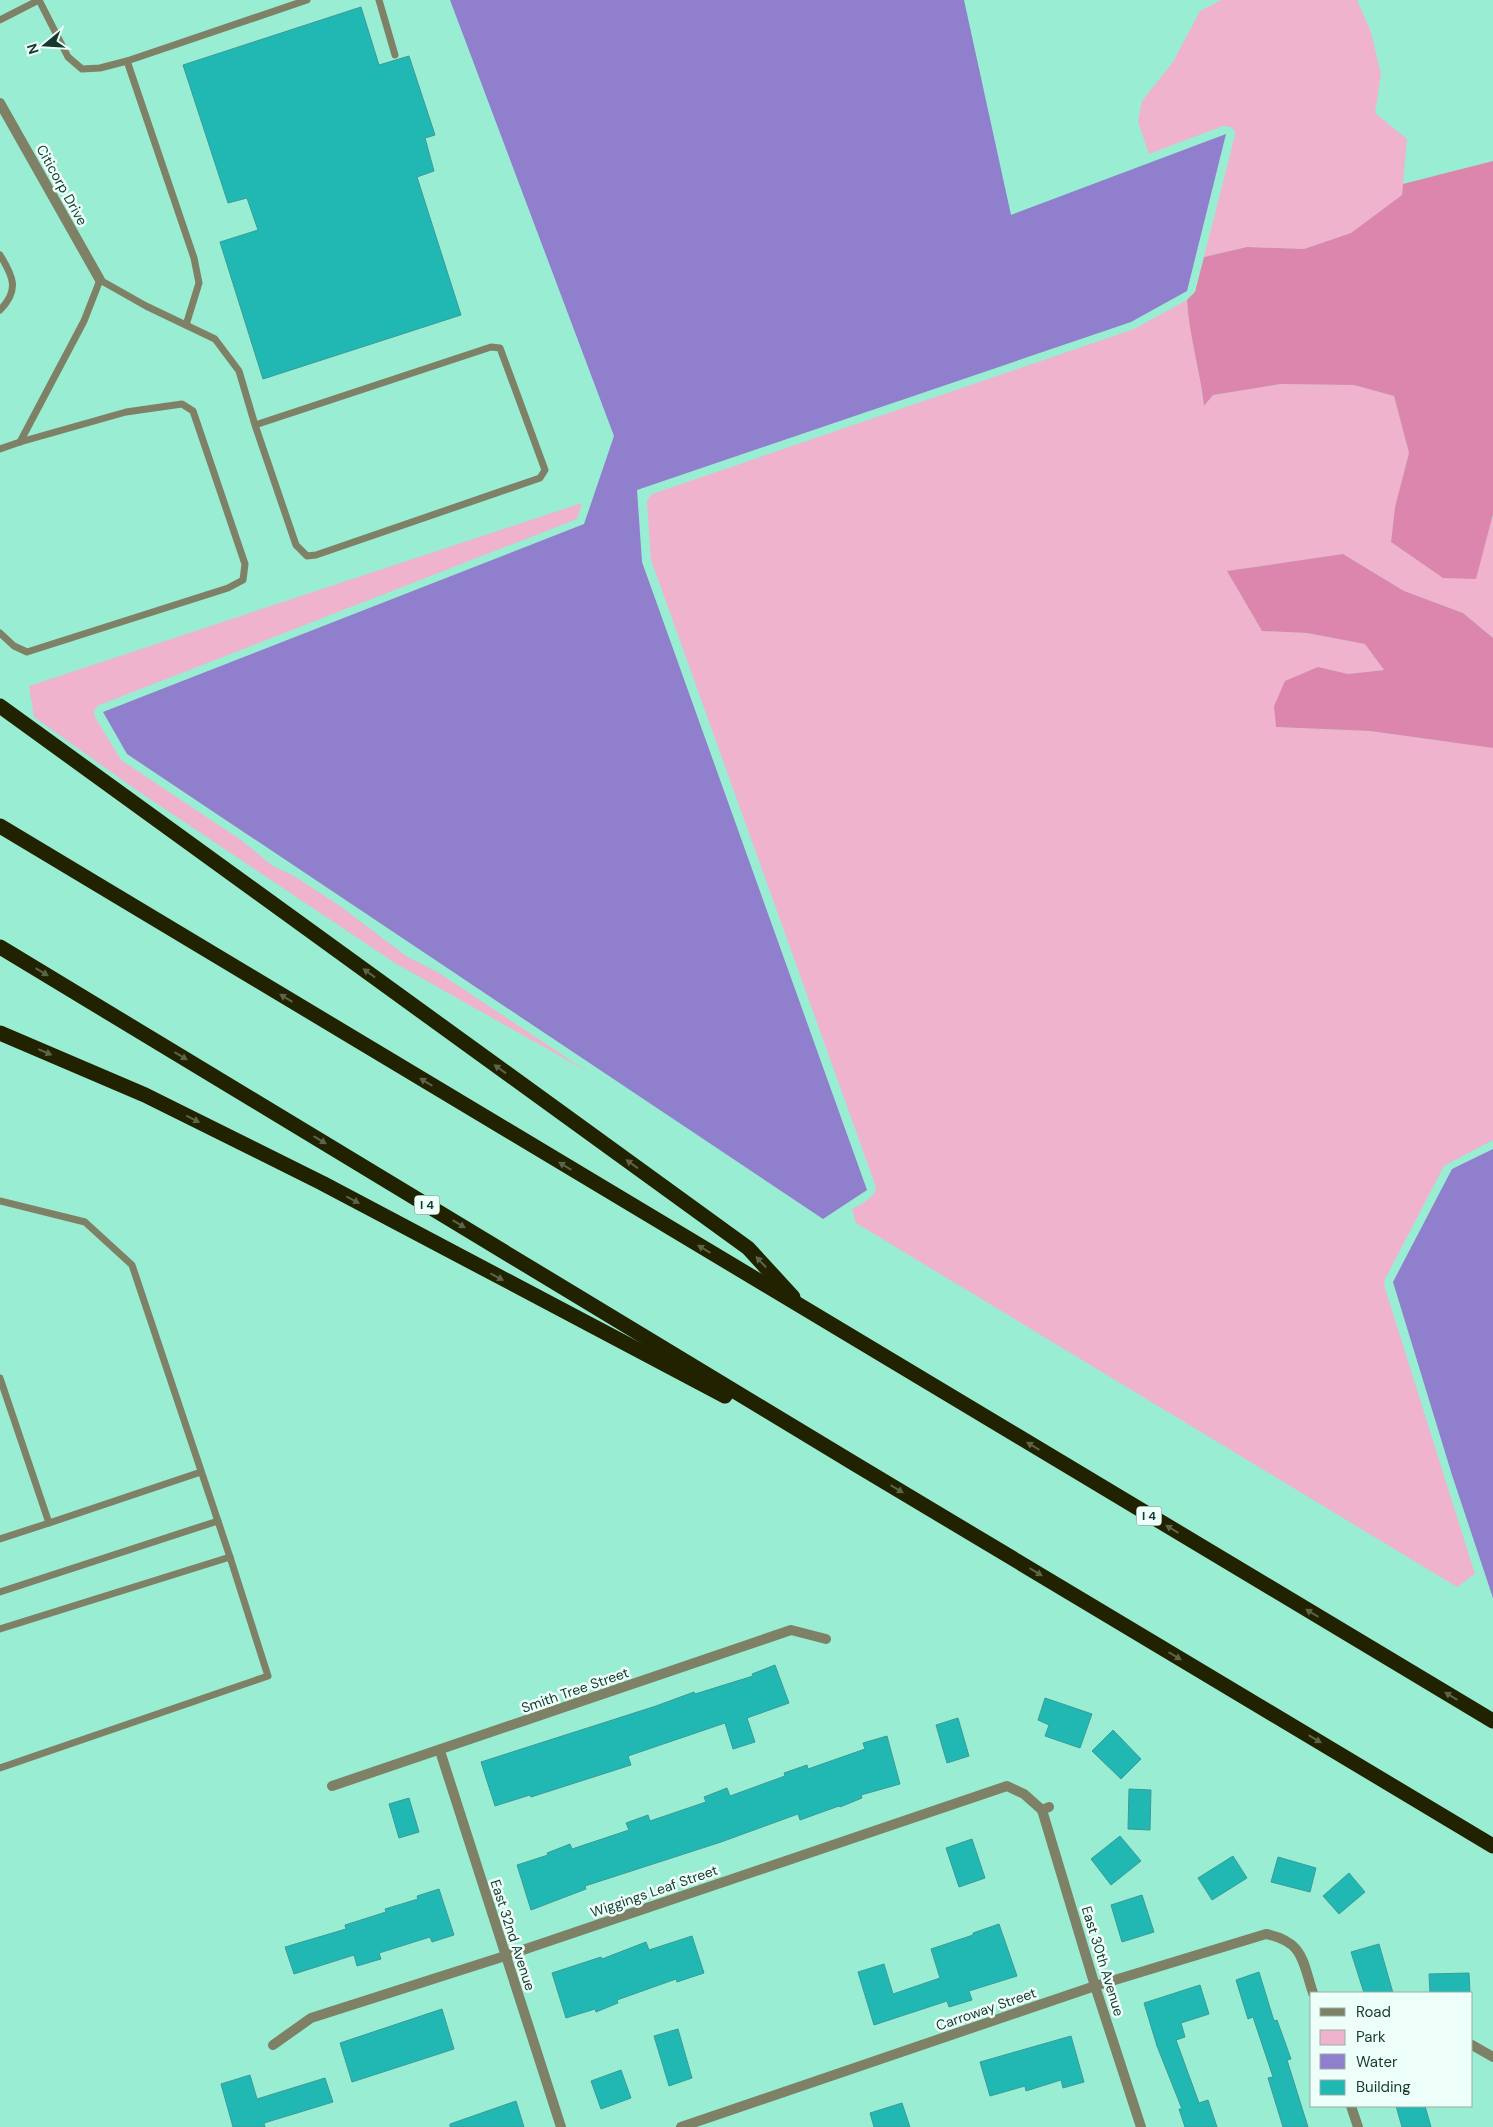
<svg xmlns="http://www.w3.org/2000/svg" width="1493" height="2127" font-family="'DM Sans',sans-serif">
<style>
.green{fill:#f0b3cd}
.forest{fill:#dd86ad}
.water{fill:#8f7fcd}
.building{fill:#21b7b3;stroke:#3a9c99}
.lines{fill:none;stroke-linecap:round;stroke-linejoin:round}
.lane{stroke:#7f8166;stroke-width:7}
.street{stroke:#7f8166;stroke-width:10}
.highway{stroke:#202200;stroke-width:15}
.oneway{fill:#5e644a}
.labels{text-anchor:middle;stroke-width:5;stroke-linejoin:round;paint-order:stroke}
.shield{fill:#eefef8;stroke:#56746b;stroke-width:1}
.shield-label{font-size:12px;font-weight:bold;fill:#15392f}
.street-label{font-size:14px;fill:#15392f;stroke:#eefef8}
</style>
<rect width="100%" height="100%" fill="#99edd2"/>
<g class="green">
<polygon points="1221,0 1357,0 1371,32 1381,74 1375,113 1407,139 1402,195 1351,233 1304,249 1247,247 1204,257 1235,135 1235,131 1231,127 1223,126 1149,154 1138,122 1142,101 1173,62 1200,11"/>
<path d="M1187,300C1189,335 1200,370 1204,406L1213,395L1281,384L1354,385L1394,396L1409,453L1395,507L1391,542L1443,578L1492,520L1493,514V638L1463,613L1404,591L1343,554L1227,571L1262,631L1307,633L1365,644L1384,670L1348,674L1318,667L1276,727L1370,731L1493,748V1140L1444,1166L1385,1279L1384,1285L1475,1574L1457,1587L856,1223L852,1209C861,1204 875,1198 876,1187L651,560L647,501L652,494L1134,329Z"/>
<polygon points="582,503 577,519 97,706 94,711 95,717 121,760 241,840 273,866 294,876 340,906 406,956 439,973 588,1072 395,963 135,789 34,717 29,686"/>
</g>
<g class="forest">
<path d="M1493,161V514L1476,579L1443,578L1391,542L1395,507L1409,453L1394,396L1354,385L1281,384L1213,395L1204,406C1200,370 1189,336 1187,300L1195,292L1204,257L1247,247L1304,249L1351,233L1402,195L1403,184Z"/>
<polygon points="1343,554 1404,591 1463,613 1493,638 1493,748 1370,731 1276,727 1274,706 1285,681 1318,667 1348,674 1384,670 1365,644 1307,633 1262,631 1227,571"/>
</g>
<g class="water">
<polygon points="450,0 964,0 1011,215 1226,134 1187,291 1131,322 637,490 642,562 867,1190 823,1219 127,754 103,712 584,524 614,436"/>
<polygon points="1493,1149 1493,1598 1452,1475 1393,1282 1452,1169"/>
</g>
<g class="building">
<polygon points="361,7 379,65 409,56 435,135 425,138 434,171 417,177 461,315 263,379 220,242 258,230 247,198 228,203 183,65"/>
<polygon points="775,1665 789,1703 747,1718 755,1742 733,1749 725,1723 628,1756 631,1765 531,1797 530,1795 495,1806 481,1762 656,1706 694,1692 695,1694 753,1676 752,1674"/>
<polygon points="1045,1698 1092,1714 1080,1748 1045,1736 1049,1725 1038,1720"/>
<polygon points="958,1718 969,1756 947,1763 936,1725"/>
<polygon points="1113,1730 1141,1759 1121,1779 1092,1751"/>
<polygon points="887,1736 900,1784 861,1795 862,1798 840,1807 839,1806 800,1820 798,1814 721,1842 585,1886 586,1889 531,1910 517,1865 548,1855 547,1853 570,1844 572,1849 629,1830 626,1823 648,1815 650,1821 706,1802 704,1797 727,1788 730,1796 785,1776 784,1773 807,1765 808,1769 865,1749 863,1743"/>
<polygon points="1129,1789 1151,1790 1150,1830 1128,1829"/>
<polygon points="409,1798 419,1832 399,1838 389,1804"/>
<polygon points="1120,1836 1141,1861 1111,1885 1091,1859"/>
<polygon points="972,1839 985,1878 959,1887 946,1848"/>
<polygon points="1233,1856 1247,1878 1212,1900 1198,1878"/>
<polygon points="1278,1857 1316,1868 1310,1892 1271,1882"/>
<polygon points="1349,1873 1365,1892 1339,1914 1323,1896"/>
<polygon points="439,1889 454,1935 432,1942 430,1937 379,1953 381,1959 357,1966 354,1955 294,1974 285,1947 346,1929 345,1925 386,1912 385,1909 418,1899 417,1896"/>
<polygon points="1142,1895 1154,1932 1122,1942 1111,1905"/>
<polygon points="999,1924 1017,1976 969,1991 972,2000 949,2007 947,2001 874,2025 858,1972 884,1964 893,1994 940,1978 931,1949 973,1935 973,1933"/>
<polygon points="692,1936 704,1973 677,1982 676,1979 617,2000 618,2003 596,2012 595,2009 566,2018 552,1973 601,1957 602,1959 646,1942 649,1950"/>
<polygon points="1379,1944 1393,1993 1364,1993 1351,1952"/>
<polygon points="1259,1972 1274,2021 1277,2020 1291,2059 1287,2060 1308,2127 1283,2127 1268,2078 1273,2077 1253,2017 1248,2019 1236,1980"/>
<polygon points="1469,1973 1470,1993 1430,1993 1429,1974"/>
<polygon points="1200,1985 1209,2014 1181,2023 1185,2037 1176,2040 1199,2103 1208,2100 1217,2127 1185,2127 1179,2109 1182,2109 1157,2046 1144,2003"/>
<polygon points="442,2009 454,2049 352,2082 340,2043"/>
<polygon points="678,2029 692,2078 669,2086 654,2036"/>
<polygon points="1071,2036 1084,2082 1063,2088 1061,2080 1026,2091 1025,2086 990,2096 980,2062"/>
<polygon points="621,2070 631,2098 601,2109 591,2081"/>
<polygon points="250,2075 257,2099 325,2078 333,2102 264,2123 265,2127 233,2127 221,2084"/>
<polygon points="516,2101 524,2127 450,2127 450,2124"/>
<polygon points="902,2103 910,2127 874,2127 870,2113"/>
<polygon points="1396,2106 1425,2106 1431,2127 1402,2127"/>
</g>
<g class="lines">
<g class="lane">
<polyline points="39,0 68,57 82,69 100,68 127,61 307,0"/>
<polyline points="379,0 395,55"/>
<polyline points="0,20 39,0"/>
<polyline points="127,61 194,258 199,283 186,325"/>
<path d="M0,255C13,276 20,290 0,310"/>
<polyline points="20,442 84,321 100,280 146,306 215,339 239,371 255,425 491,347 500,348 545,470 540,478 316,555 307,556 296,545 255,425"/>
<polyline points="0,449 20,442 126,412 182,404 193,411 245,564 243,580 228,588 27,652 14,646 0,633"/>
<polyline points="0,1201 85,1222 132,1265 230,1557 268,1676 0,1768"/>
<polyline points="0,1378 49,1523 201,1472"/>
<polyline points="0,1539 49,1523"/>
<polyline points="0,1592 218,1521"/>
<polyline points="0,1629 230,1557"/>
</g>
<g class="street">
<polyline points="0,103 100,280"/>
<polyline points="440,1751 561,2127"/>
<polyline points="332,1786 791,1630 826,1639"/>
<polyline points="1049,1807 1042,1810 1095,1986 1141,2127"/>
<polyline points="273,2045 311,2018 505,1956 1007,1786 1024,1794 1042,1810"/>
<polyline points="1472,2045 1493,2057"/>
<polyline points="1351,2106 1358,2127"/>
<path d="M681,2127L1095,1986L1266,1934C1304,1942 1302,1960 1313,1993"/>
</g>
<g class="highway">
<polyline points="0,706 748,1248 793,1297"/>
<polyline points="0,826 1493,1721"/>
<polyline points="0,947 855,1464 1493,1846"/>
<polyline points="0,1033 145,1095 322,1183 725,1396"/>
</g>
</g>
<defs><path id="oneway-solid" d="M-6-.8H1V-3.2L6.5 0L1 3.2V.8H-6Z" transform="scale(1.25)"/></defs>
<g class="oneway">
<use href="#oneway-solid" transform="translate(42 972) rotate(31)"/>
<use href="#oneway-solid" transform="translate(369 973) rotate(-144)"/>
<use href="#oneway-solid" transform="translate(286 998) rotate(-149)"/>
<use href="#oneway-solid" transform="translate(45 1052) rotate(23)"/>
<use href="#oneway-solid" transform="translate(181 1056) rotate(31)"/>
<use href="#oneway-solid" transform="translate(500 1069) rotate(-144)"/>
<use href="#oneway-solid" transform="translate(426 1082) rotate(-149)"/>
<use href="#oneway-solid" transform="translate(193 1119) rotate(27)"/>
<use href="#oneway-solid" transform="translate(320 1140) rotate(31)"/>
<use href="#oneway-solid" transform="translate(632 1164) rotate(-144)"/>
<use href="#oneway-solid" transform="translate(565 1166) rotate(-149)"/>
<use href="#oneway-solid" transform="translate(353 1200) rotate(28)"/>
<use href="#oneway-solid" transform="translate(459 1224) rotate(31)"/>
<use href="#oneway-solid" transform="translate(704 1249) rotate(-149)"/>
<use href="#oneway-solid" transform="translate(761 1262) rotate(-133)"/>
<use href="#oneway-solid" transform="translate(497 1277) rotate(28)"/>
<use href="#oneway-solid" transform="translate(1033 1446) rotate(-149)"/>
<use href="#oneway-solid" transform="translate(897 1489) rotate(31)"/>
<use href="#oneway-solid" transform="translate(1172 1529) rotate(-149)"/>
<use href="#oneway-solid" transform="translate(1036 1572) rotate(31)"/>
<use href="#oneway-solid" transform="translate(1312 1613) rotate(-149)"/>
<use href="#oneway-solid" transform="translate(1175 1656) rotate(31)"/>
<use href="#oneway-solid" transform="translate(1451 1696) rotate(-149)"/>
<use href="#oneway-solid" transform="translate(1315 1739) rotate(31)"/>
</g>
<g class="labels">
<g class="shield">
<rect x="414.5" y="1195.5" width="25" height="19" rx="4"/>
<rect x="1136.5" y="1506.5" width="25" height="19" rx="4"/>
</g>
<g class="shield-label">
<text x="427" y="1209">I 4</text>
<text x="1149" y="1520">I 4</text>
</g>
<g class="street-label">
<text transform="translate(62 185) rotate(61)" y="5">Citicorp Drive</text>
<text transform="translate(575 1690) rotate(-19)" y="5">Smith Tree Street</text>
<text transform="translate(654 1891) rotate(-19)" y="5">Wiggings Leaf Street</text>
<text transform="translate(513 1935) rotate(72)" y="5">East 32nd Avenue</text>
<text transform="translate(1103 1961) rotate(73)" y="5">East 30th Avenue</text>
<text transform="translate(986 2009) rotate(-19)" y="5">Carroway Street</text>
</g>
</g>
<rect x="1310" y="1992" width="162" height="115" fill="#eefef8" stroke="#97afa8"/>
<rect x="1320" y="2008" width="25" height="8" fill="#7f8166" stroke="#97afa8"/>
<text x="1356" y="2017" font-size="15" fill="#15392f">Road</text>
<rect x="1320" y="2030" width="25" height="15" fill="#f0b3cd" stroke="#97afa8"/>
<text x="1356" y="2042" font-size="15" fill="#15392f">Park</text>
<rect x="1320" y="2054" width="25" height="15" fill="#8f7fcd" stroke="#97afa8"/>
<text x="1356" y="2067" font-size="15" fill="#15392f">Water</text>
<rect x="1320" y="2080" width="25" height="15" fill="#21b7b3" stroke="#97afa8"/>
<text x="1356" y="2092" font-size="15" fill="#15392f">Building</text>
<g transform="translate(45 45) rotate(252)" stroke="#eefef8" stroke-width="4" paint-order="stroke">
<path d="M0-4L9 19L0 12L-9 19Z" fill="#15392f"/>
<text y="-8" font-size="14" font-weight="bold" text-anchor="middle" fill="#15392f">N</text>
</g>
</svg>
